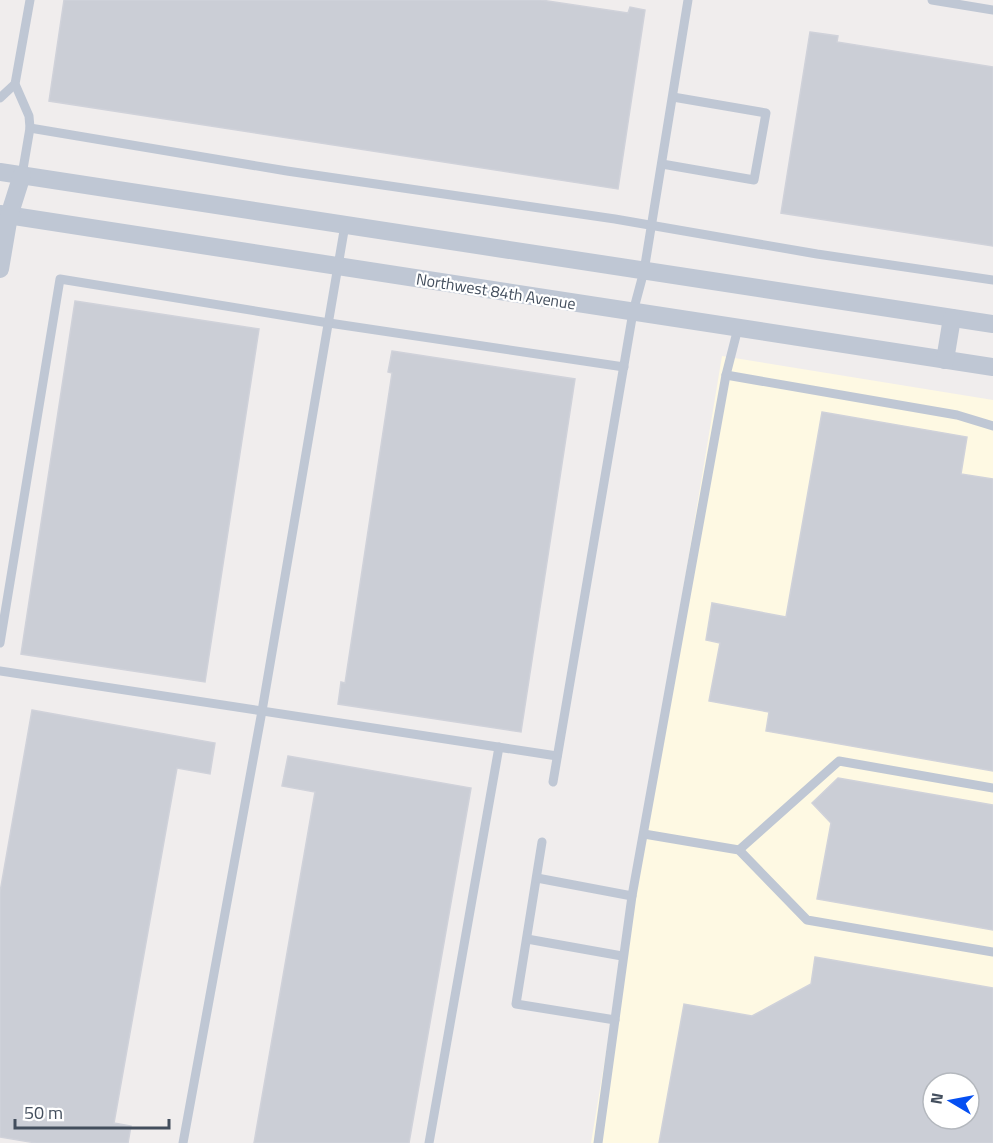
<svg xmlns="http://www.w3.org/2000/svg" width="993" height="1143" font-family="'Titillium Web',sans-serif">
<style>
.commercial{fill:#fef9e3;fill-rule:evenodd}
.building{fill:#cbced6;stroke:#d0d2da;stroke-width:1.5;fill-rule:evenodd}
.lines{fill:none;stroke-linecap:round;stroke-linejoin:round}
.service{stroke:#bfc7d4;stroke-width:9}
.minor{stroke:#bfc7d4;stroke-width:18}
.labels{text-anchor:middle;stroke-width:4.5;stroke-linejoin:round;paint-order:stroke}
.street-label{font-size:16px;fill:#434e5d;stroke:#fff}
</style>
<rect width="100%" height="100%" fill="#f0eded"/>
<path class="commercial" d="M722,356L993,400V1143H591ZM933,1083H969V1119H933Z"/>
<g class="building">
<polygon points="64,0 541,0 628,13 630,7 645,10 618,189 49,101"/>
<polygon points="810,32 838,36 837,42 993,67 993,246 781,213"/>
<polygon points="75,301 259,329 205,682 21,654"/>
<polygon points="392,351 575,379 521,732 338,704 341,682 345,683 392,373 388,372"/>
<polygon points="822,412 967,437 961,474 993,479 993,771 766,731 769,712 709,701 720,643 706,640 712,603 786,617"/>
<polygon points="32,710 215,743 210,774 177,768 114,1123 131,1126 128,1143 36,1143 0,1137 0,892"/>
<polygon points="288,756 471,788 409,1143 254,1143 315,792 282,786"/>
<polygon points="838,778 993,805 993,930 817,899 831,823 812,803"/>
<path d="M815,957L993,988V1143H659L684,1004L752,1016L811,984ZM933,1083H969V1119H933Z"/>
</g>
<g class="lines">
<g class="service">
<polyline points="932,0 993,10"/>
<polyline points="0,98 15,84"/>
<polyline points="30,128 287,171 615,219 817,254 993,280"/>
<polyline points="662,164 754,180 766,113 673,97"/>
<polyline points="22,175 30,128 29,116 15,84 30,0"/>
<polyline points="726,375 957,415 993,426"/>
<polyline points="0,643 60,279 329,323 624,367"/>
<polyline points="0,671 557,756"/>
<polyline points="553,782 633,312 644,271 688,0"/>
<polyline points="644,834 739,850 807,920 993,952"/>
<polyline points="542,842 516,1004 615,1020"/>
<polyline points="739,850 839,761 993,788"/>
<polyline points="537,878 632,896"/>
<polyline points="527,939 622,956"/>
<polyline points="183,1143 262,711 345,225"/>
<polyline points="429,1143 499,747"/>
<polyline points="598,1143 632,896 726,375 738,328"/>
</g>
<g class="minor">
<polyline points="0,172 993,324"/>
<polyline points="0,214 993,367"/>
<polyline points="0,269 9,216 22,175"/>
<polyline points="945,360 952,318"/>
</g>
</g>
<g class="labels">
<g class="street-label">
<text transform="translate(496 291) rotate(9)" y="6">Northwest 84th Avenue</text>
</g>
</g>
<g transform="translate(951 1101) rotate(280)"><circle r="28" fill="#ffffff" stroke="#b4b8be" stroke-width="1.5"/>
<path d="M0-4.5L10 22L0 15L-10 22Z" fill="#054ff2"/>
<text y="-9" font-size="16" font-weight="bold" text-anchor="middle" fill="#434e5d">N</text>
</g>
<path d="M15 1119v9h154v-9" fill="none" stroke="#434e5d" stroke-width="3"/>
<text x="24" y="1119" font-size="18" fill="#434e5d" stroke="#ffffff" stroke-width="4.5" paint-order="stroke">50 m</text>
</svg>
